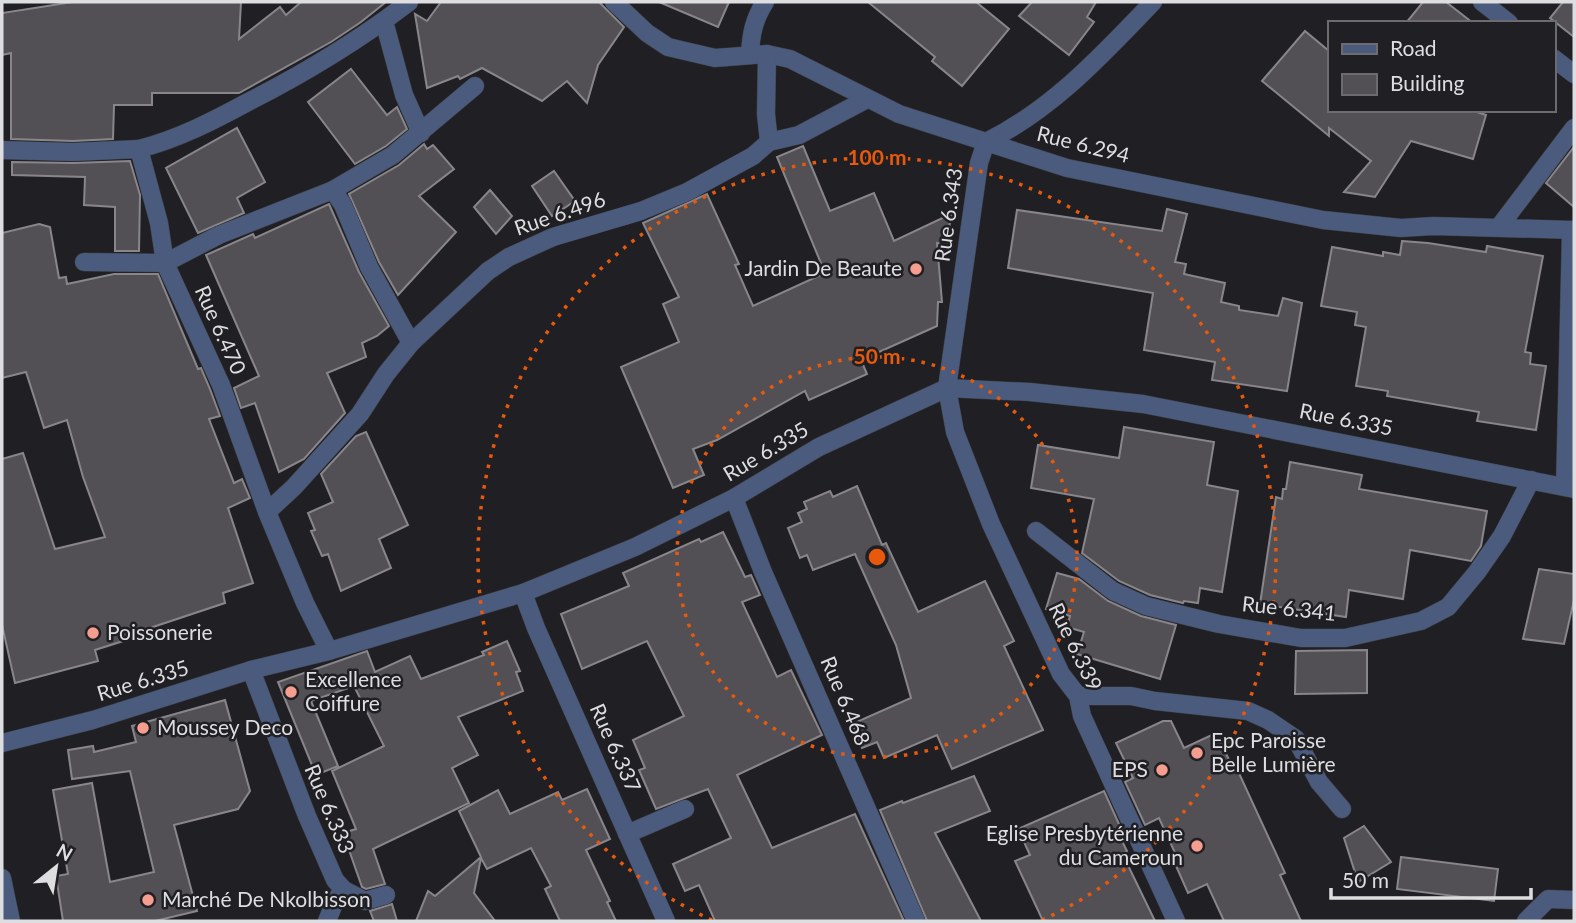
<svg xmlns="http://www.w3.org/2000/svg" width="1576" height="923" font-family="Lato,sans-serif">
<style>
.building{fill:#525054;stroke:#88868b;stroke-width:2}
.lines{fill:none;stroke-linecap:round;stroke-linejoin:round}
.minor-casing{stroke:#3b3b3e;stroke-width:19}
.minor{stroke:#4a5b7d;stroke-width:18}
.ring{fill:none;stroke:#e8590c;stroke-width:3.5;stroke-dasharray:3.5 7}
.poi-dot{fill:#f59d8e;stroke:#202024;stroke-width:2.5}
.labels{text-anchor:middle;stroke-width:5;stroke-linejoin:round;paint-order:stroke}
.street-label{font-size:21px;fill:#dedee1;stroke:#202024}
.poi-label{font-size:21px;fill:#dedee1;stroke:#202024;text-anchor:start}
.centre{fill:#e8590c;stroke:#202024;stroke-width:3.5}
.ring-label{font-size:21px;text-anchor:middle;font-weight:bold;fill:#e8590c;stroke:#202024;stroke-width:5;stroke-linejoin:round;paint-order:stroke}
</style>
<rect width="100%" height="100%" fill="#202024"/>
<g class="building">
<polygon points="73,2 241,2 239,39 280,7 286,15 301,2 386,2 361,22 331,42 239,93 152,93 152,105 114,105 113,139 73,141 11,139 11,53 2,55 2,13"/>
<polygon points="441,2 599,2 624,27 598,65 587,103 567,81 542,101 482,68 460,79 458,76 427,88 415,14 427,21"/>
<polygon points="659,2 729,2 718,27"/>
<polygon points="868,2 976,2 1009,29 962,86 932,61 935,57"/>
<polygon points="1032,2 1096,2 1087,17 1094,22 1069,55 1019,16"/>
<polygon points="1423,2 1446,2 1473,23 1406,23"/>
<polygon points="1563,2 1574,2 1574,37 1550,18"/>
<polygon points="1305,31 1329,51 1329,110 1471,110 1486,115 1473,159 1411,141 1375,197 1344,192 1371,161 1329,128 1329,136 1262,81"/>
<polygon points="351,69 387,115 397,107 407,129 386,146 355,164 308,102"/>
<polygon points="237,128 265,182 237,198 244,213 198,233 166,168"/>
<polygon points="424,144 427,149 433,145 454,169 419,196 456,232 398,295 379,262 349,194 399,165"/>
<polygon points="803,146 830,211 874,193 894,241 951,214 947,245 937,243 942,302 938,302 937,326 861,360 867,374 809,400 805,391 717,440 693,449 704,475 673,488 621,367 679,342 663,304 679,297 643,223 707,194 739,264 735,265 753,306 825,273 777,157"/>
<polygon points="1574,147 1574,207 1546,183"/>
<polygon points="130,161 140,195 139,251 115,251 115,207 84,205 85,177 12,175 12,162 73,163"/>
<polygon points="554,171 575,201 552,216 532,186"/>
<polygon points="490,190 512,216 496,234 474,207"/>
<polygon points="329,204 359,272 389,326 377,336 362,343 366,357 327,373 345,413 304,459 279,472 255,403 241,408 234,388 259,376 206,255 253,234 255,238"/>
<polygon points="1167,209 1187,214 1175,262 1186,264 1184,274 1225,283 1221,302 1239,306 1239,310 1278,316 1283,298 1302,303 1287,391 1212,380 1215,362 1144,350 1153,293 1008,268 1017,210 1162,231"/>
<polygon points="39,224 50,227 59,278 66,277 67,284 114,274 158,274 198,369 201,368 210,389 220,416 209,419 234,483 242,479 250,498 228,508 253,583 223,593 225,603 135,633 136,637 95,650 98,661 15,683 2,625 2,459 23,453 55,549 105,537 83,477 67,420 44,428 26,372 2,378 2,233"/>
<polygon points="1402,241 1428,243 1486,252 1487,246 1543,256 1525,352 1531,353 1530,364 1546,366 1536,430 1477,421 1479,412 1387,396 1388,391 1356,386 1366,327 1355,325 1357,312 1321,306 1332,247 1383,256 1383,252 1400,255"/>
<polygon points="1124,427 1214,442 1207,485 1238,491 1222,592 1200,588 1198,603 1184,601 1183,603 1150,595 1119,581 1082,553 1094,499 1031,488 1038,445 1119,458"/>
<polygon points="366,432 408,525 379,539 391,568 341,591 328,554 322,556 311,531 315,530 308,513 333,502 321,474 356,436"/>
<polygon points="1290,462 1362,475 1359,489 1487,511 1481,546 1471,561 1410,550 1403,599 1349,590 1346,617 1260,604 1276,497 1282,499 1283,489 1286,489"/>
<polygon points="857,486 882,545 886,543 918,612 985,581 1014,641 1004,646 1043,730 952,769 937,735 884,758 877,742 862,748 852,724 911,698 896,645 855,554 813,570 807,555 800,558 788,528 802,522 798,513 807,509 804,502 830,491 833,497"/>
<polygon points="723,532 745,577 751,575 760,595 742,602 777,677 791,670 822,735 737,775 772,848 855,814 904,921 715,921 699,885 685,891 673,864 731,838 708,789 656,809 639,770 645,768 633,740 684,716 647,641 582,669 561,614 629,586 623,573 699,539 701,542"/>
<polygon points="1539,569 1574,574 1574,600 1564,644 1523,639"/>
<polygon points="1057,573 1079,579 1108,601 1141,616 1176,625 1160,679 1077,654 1084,632 1067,627 1070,616 1046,609"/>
<polygon points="507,641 520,671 516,672 523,691 458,717 478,755 452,768 469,803 373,849 385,884 366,889 362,887 343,833 356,829 332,771 384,746 354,686 311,701 338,766 316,775 278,682 367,651 375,672 410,656 421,679 484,655 482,652"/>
<polygon points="1367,650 1367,693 1295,694 1296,651"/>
<polygon points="225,700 250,791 238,809 174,825 197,911 155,921 63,921 56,876 68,874 53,790 92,783 110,882 154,872 130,771 72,779 68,750 93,746 94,752 136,742 132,726"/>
<polygon points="1163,721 1171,721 1184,748 1216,733 1235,772 1238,771 1285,873 1280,875 1301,921 1224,921 1207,884 1188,893 1172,857 1176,855 1159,818 1145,825 1125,782 1133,778 1116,743"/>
<polygon points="974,776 990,811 935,833 981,921 927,921 880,810 902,801 903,803"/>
<polygon points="587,789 610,839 586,850 610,901 607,902 616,921 560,921 545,889 551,886 531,848 487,869 481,858 474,893 495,921 416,921 428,891 435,896 481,857 459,811 498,790 510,814 558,792 562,800"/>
<polygon points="1104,791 1124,835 1120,837 1127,851 1122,853 1155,921 1043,921 1015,861 1030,855 1018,829"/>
<polygon points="1364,826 1391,862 1358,882 1344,838"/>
<polygon points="1401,857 1498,869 1494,901 1397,889"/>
<polygon points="392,904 397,921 374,921 370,911"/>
</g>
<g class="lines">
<g class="minor-casing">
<g id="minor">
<polyline points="614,2 647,33 668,47 715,58 767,54 790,59 899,114 1067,168 1323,220 1401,228 1433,226 1574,230"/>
<path d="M1153,2C1102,55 1053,109 986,142L979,163L947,388L955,432L991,524L1061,674L1078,696L1082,716L1176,921"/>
<polyline points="1482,2 1509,23"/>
<polyline points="384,21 404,95 421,133"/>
<path d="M750,54C751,34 754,19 765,2"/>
<polyline points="767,54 766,114 769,142"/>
<polyline points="1553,58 1574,74"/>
<path d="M139,149C178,139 213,121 248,102C305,73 358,41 409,2"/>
<polyline points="2,150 73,152 139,149 159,223 165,263 221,385 267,512 305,603 329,651"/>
<polyline points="333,190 343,205 369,267 411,343"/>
<polyline points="1499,227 1574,128"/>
<polyline points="84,262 165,263 219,235 333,190 393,155 475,86"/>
<polyline points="1565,487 1571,230"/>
<polyline points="734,498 763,572 916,921"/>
<polyline points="267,512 294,487 360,414 386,374 411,343 488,271 509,257 553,237 641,211 687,192 753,156 769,142 799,135 867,99"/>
<polyline points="1036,531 1113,591 1146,606 1219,624 1301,638 1345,638 1421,621 1448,607 1477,572 1502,536 1531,480"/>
<polyline points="523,593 536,628 666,921"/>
<polyline points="251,670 307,816 335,880 344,890 336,899 327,921"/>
<polyline points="1078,696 1131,696 1155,701 1248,711 1268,720 1296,739 1319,782 1342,809"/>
<polyline points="2,743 93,720 251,670 329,651 523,593 635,547 734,498 819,447 947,388 1030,392 1143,404 1574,489"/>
<polyline points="627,834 685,809"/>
<polyline points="2,878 11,921"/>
<polyline points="344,890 365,901 386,895"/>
<polyline points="1526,921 1548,899 1574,900"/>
</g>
</g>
<use href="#minor" class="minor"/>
</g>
<g class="ring">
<circle cx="877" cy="557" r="200"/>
<path d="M712 920A399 399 0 1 1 1042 920"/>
</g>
<g class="poi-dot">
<circle cx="916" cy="269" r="7"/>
<circle cx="93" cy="633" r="7"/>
<circle cx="291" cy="692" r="7"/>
<circle cx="143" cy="728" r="7"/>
<circle cx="1197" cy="753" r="7"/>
<circle cx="1162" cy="770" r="7"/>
<circle cx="1197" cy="846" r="7"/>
<circle cx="148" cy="900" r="7"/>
</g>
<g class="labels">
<g class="street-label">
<text transform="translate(1083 145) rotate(14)" y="7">Rue 6.294</text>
<text transform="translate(560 214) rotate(-19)" y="7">Rue 6.496</text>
<text transform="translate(949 215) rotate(-82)" y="7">Rue 6.343</text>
<text transform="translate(220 330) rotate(66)" y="7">Rue 6.470</text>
<text transform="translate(1346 420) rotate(11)" y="7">Rue 6.335</text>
<text transform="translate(766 452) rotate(-31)" y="7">Rue 6.335</text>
<text transform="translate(1289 609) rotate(6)" y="7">Rue 6.341</text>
<text transform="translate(1075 647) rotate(64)" y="7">Rue 6.339</text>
<text transform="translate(143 681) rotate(-17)" y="7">Rue 6.335</text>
<text transform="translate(845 701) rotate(67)" y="7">Rue 6.468</text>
<text transform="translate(615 748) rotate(66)" y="7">Rue 6.337</text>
<text transform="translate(329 809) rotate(67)" y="7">Rue 6.333</text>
</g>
<g class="poi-label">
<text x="902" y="276" text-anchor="end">Jardin De Beaute</text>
<text x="107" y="640">Poissonerie</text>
<text x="305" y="687">Excellence<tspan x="305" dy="24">Coiffure</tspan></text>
<text x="157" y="735">Moussey Deco</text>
<text x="1211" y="748">Epc Paroisse<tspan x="1211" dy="24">Belle Lumière</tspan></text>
<text x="1148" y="777" text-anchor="end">EPS</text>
<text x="1183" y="841" text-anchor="end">Eglise Presbytérienne<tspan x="1183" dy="24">du Cameroun</tspan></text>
<text x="162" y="907">Marché De Nkolbisson</text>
</g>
</g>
<circle cx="877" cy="557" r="10" class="centre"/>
<g class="ring-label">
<text x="877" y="165">100 m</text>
<text x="877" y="364">50 m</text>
</g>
<rect width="1576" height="923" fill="none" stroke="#dedee1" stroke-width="7"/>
<rect x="1328" y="21" width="228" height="91" fill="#202024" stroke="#6c6c70" stroke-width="2"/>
<rect x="1342" y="44" width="35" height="10" fill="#4a5b7d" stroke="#6c6c70" stroke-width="2"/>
<text x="1390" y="56" font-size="21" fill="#dedee1">Road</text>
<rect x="1342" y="74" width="35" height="21" fill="#525054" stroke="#6c6c70" stroke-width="2"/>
<text x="1390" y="91" font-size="21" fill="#dedee1">Building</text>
<g transform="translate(56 867) rotate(30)" stroke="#202024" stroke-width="5" paint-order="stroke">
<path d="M0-5L12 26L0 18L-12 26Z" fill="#dedee1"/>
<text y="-10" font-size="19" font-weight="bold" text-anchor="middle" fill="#dedee1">N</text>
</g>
<path d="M1331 888v10h200v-10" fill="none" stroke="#dedee1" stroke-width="3.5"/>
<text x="1342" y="888" font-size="21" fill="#dedee1" stroke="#202024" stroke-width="5" paint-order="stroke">50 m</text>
</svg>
